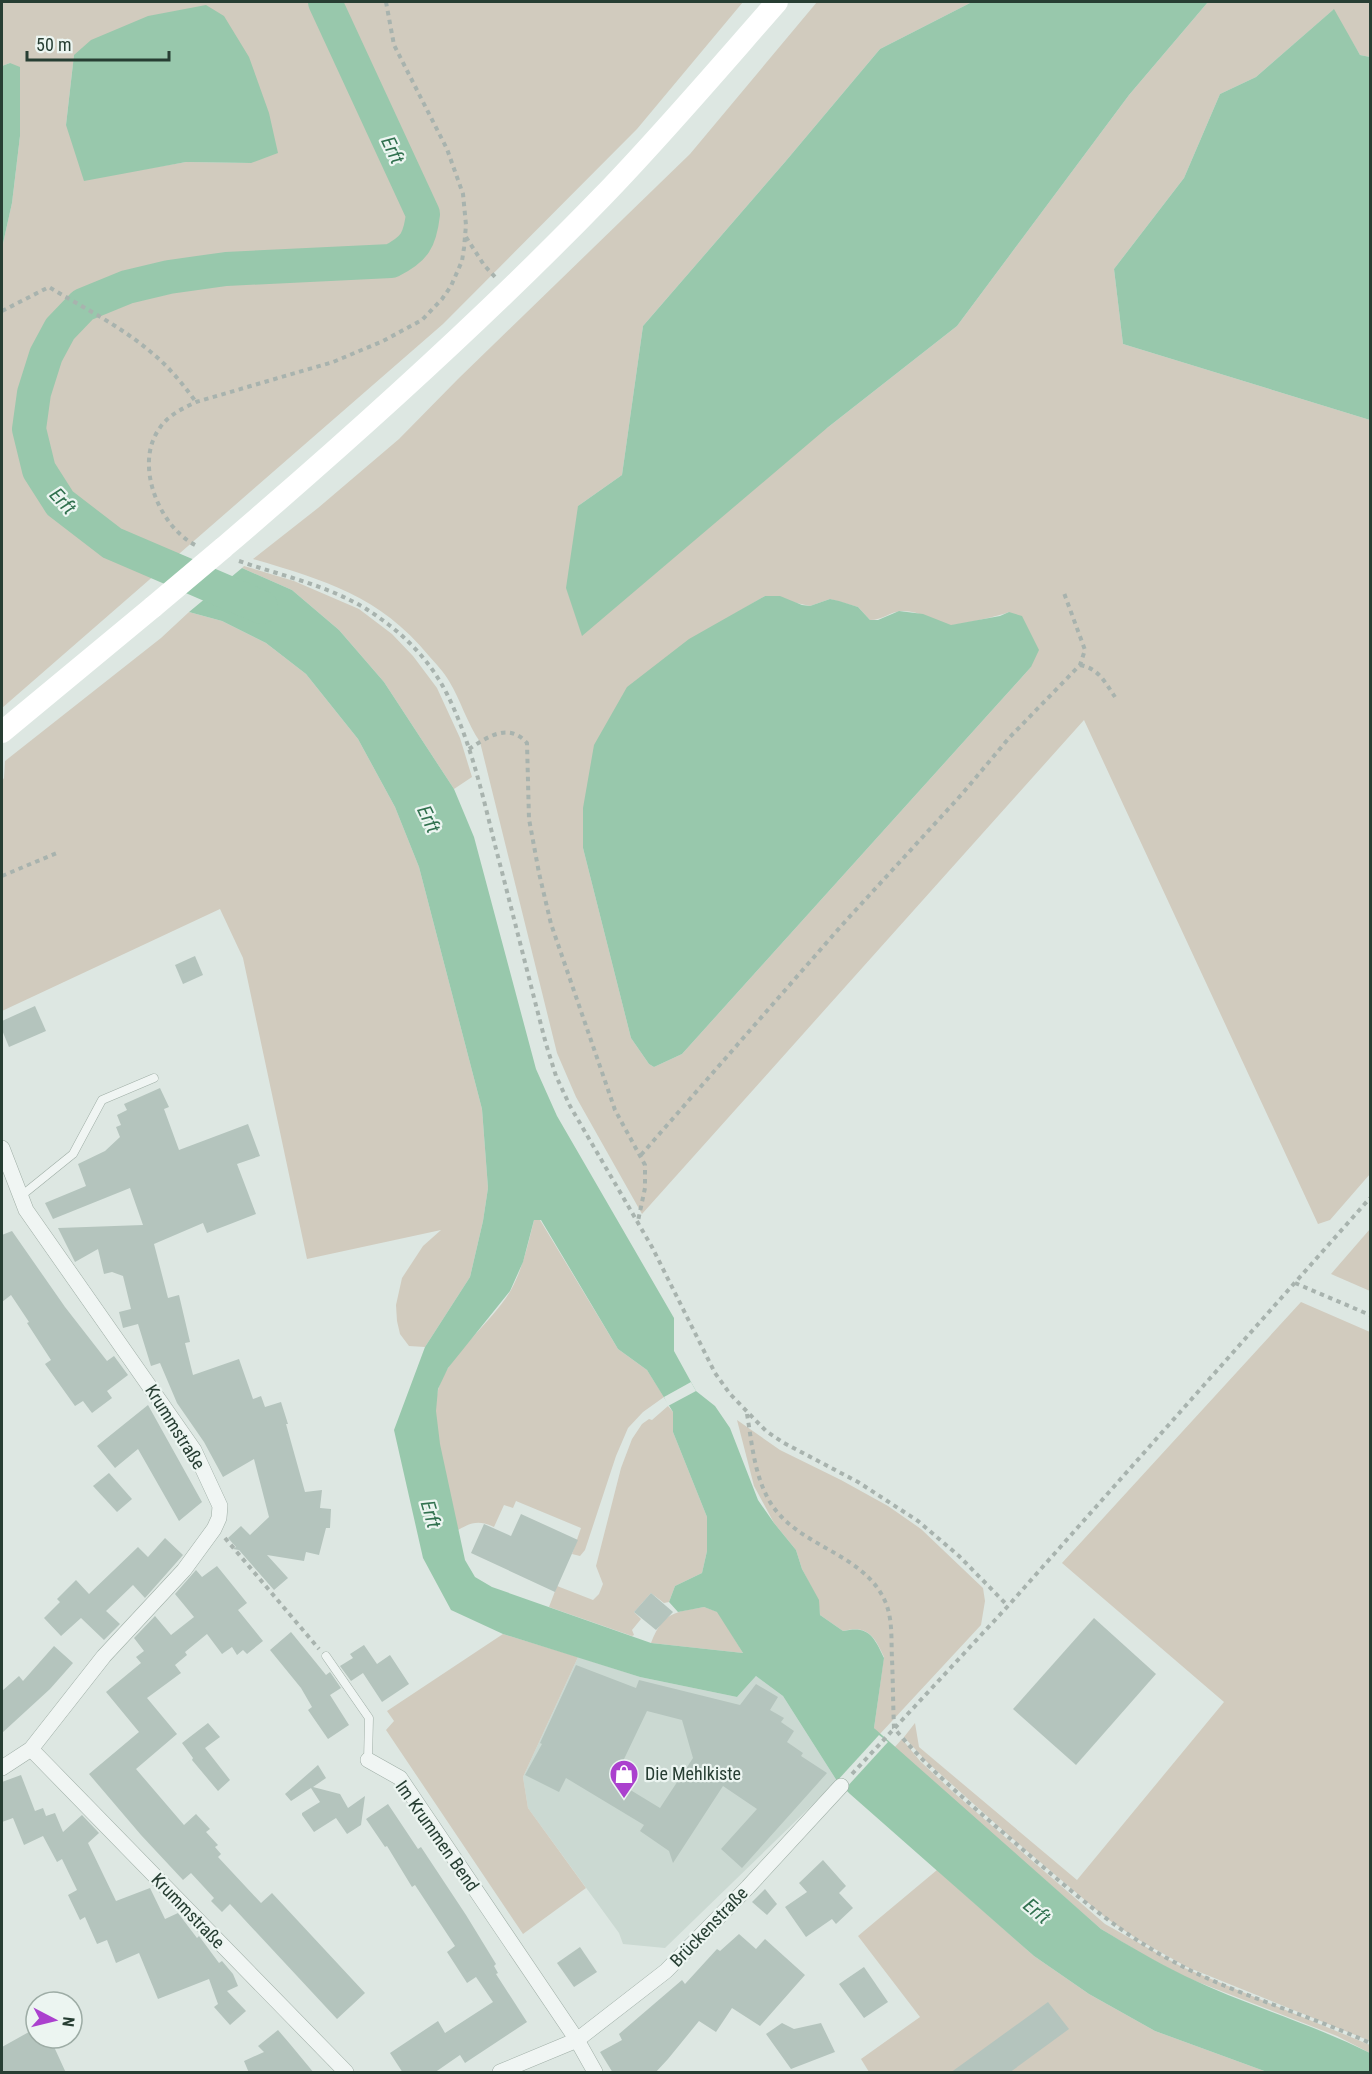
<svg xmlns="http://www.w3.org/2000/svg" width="1372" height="2074" font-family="'Roboto Condensed',sans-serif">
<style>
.built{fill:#cbd9d2}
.green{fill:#d1cbbe;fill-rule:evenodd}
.water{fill:#98c8ac;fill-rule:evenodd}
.pier{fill:#dde7e2}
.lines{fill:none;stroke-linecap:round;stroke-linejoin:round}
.river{stroke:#98c8ac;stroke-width:34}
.building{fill:#b4c4bd;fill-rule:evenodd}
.lane-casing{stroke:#9faea6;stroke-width:9}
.street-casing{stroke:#9faea6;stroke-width:16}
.path{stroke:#a8b3ae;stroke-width:4;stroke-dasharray:4.5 4.5;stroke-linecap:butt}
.lane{stroke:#f0f5f3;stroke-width:8}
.street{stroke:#f0f5f3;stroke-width:15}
.secondary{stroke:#fff;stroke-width:22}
.secondary-bridge{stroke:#fff;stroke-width:22}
.labels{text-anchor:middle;stroke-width:4.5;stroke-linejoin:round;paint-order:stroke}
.street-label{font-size:18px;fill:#273e33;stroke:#ecf5f1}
.poi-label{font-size:18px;fill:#273e33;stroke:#ecf5f1;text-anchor:start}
.water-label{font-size:20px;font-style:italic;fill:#31714f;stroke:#ecf5f1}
</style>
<rect width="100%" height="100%" fill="#dde7e2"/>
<polygon class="built" points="578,1657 640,1677 737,1697 756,1676 783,1696 837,1781 665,1948 623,1944 619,1933 528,1808 523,1777"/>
<g class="green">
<path d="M2,2H743L637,129L443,324L2,708V248L12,203L20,136L10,63L2,66ZM74,55L251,163L186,162L139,170L66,125Z"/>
<path d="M817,2H972L880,49L785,162L643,326L622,475L578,506L827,428L957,326L1129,95L1208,2H1370V57L1360,55L1333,10L1256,77L1220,94L1184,178L1114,269L1123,344L1370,420V1174L1330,1220L1318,1224L1084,720L642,1214L576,1097L557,1053L480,742C467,723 461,701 449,681C444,672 436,664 429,656C380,596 324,580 253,559L318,508L399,439L458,379L690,154ZM765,596L810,606L830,599L858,607L870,620C882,620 890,612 901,611C920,610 933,622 950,625C956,626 1003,615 1009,612L1031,667L682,1054L654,1067L649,1064L631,1038L583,848L731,616Z"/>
<polygon points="244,566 294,581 359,609 392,634 413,656 437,688 460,738 472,777 454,789 384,682 339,630 292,590 242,568"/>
<polygon points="189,612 222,621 266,643 306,674 358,739 395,807 419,867 482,1109 488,1188 483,1221 470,1277 425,1347 409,1346 400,1334 397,1321 396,1305 402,1278 423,1246 441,1230 307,1259 243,958 220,909 2,1011 2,781 4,778 5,761 161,638"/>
<path d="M534,1220H540L618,1349L647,1370L664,1397L643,1412L628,1428L616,1456L585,1550L580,1556L572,1554L581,1528L516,1501L513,1508L504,1505L494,1527C479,1520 472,1522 458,1530C450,1493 429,1426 438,1390C448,1354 492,1323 511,1290C523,1268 528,1244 534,1220Z"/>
<polygon points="1370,1229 1370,1291 1331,1274"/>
<polygon points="1301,1302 1370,1332 1370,2041 1187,1967 1137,1939 1106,1918 1006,1833 927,1762 904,1737 915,1723 919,1747 1077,1880 1224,1702 1062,1563"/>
<polygon points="668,1406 673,1412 673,1432 707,1517 707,1551 702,1573 675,1586 669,1602 664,1603 651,1593 634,1612 641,1619 632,1630 634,1635 632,1636 549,1607 557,1586 593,1600 599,1594 603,1584 596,1566 621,1468 632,1439 642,1424 649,1419 652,1420"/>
<path d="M737,1420L780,1450L841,1480L888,1506L921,1529L983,1588L985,1601L981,1625L879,1735L874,1728L884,1657C874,1636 868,1625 843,1631L820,1615L818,1600L802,1569L796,1550L774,1523L754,1486Z"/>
<path d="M704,1607L718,1612L743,1653L651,1643C663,1612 675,1612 704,1607Z"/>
<polygon points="503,1634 578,1657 523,1777 528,1808 586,1888 523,1934 386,1730 394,1721 387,1711"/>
<polygon points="902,1739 920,1761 952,1791 1105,1924 1182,1967 1370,2045 1370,2053 1337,2036 1185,1977 1142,1954 1101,1929 894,1748"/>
<polygon points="937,1870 1034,1956 1089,1994 1155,2031 1267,2072 869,2072 861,2059 920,2017 858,1936"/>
</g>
<g class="water">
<polygon points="972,2 1208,2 1129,95 957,326 827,428 582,636 566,588 578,506 622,475 643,326 785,162 880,49"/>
<polygon points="206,5 224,16 249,57 269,113 278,153 251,163 186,162 84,181 66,125 74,55 91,40 148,16"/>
<polygon points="1334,9 1360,55 1370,57 1370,420 1123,344 1114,269 1184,178 1220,94 1256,77"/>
<polygon points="10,63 20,67 20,136 12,203 2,248 2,66"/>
<path d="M242,568L292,590L339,630L384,682L454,789L474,837L536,1069L557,1116L674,1318V1351L696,1391L715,1406L730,1428L758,1500L774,1523L796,1550L802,1569L819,1600L820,1615L843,1631C868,1625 874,1636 884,1658L874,1728L1101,1929C1128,1945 1156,1962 1185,1976C1245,2005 1310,2023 1370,2053V2072H1267L1155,2031L1089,1994L1034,1956L850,1794L837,1781L783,1696L756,1676L737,1697L640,1677L503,1634L451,1610L423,1558L394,1430L425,1347L470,1277L483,1221L488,1188L482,1109L419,867L395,807L358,739L306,674L266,643L222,621L189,612ZM534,1220H541L618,1349L647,1370L673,1412V1432L707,1517V1551L702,1573L675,1586L669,1602L678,1612L704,1607L717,1612L743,1653L651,1643L492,1587L475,1577L465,1560L440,1444L436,1411L438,1389L448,1368L510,1291L523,1262Z"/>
<polygon points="765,596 780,596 802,605 810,606 830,599 839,601 858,607 870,620 878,620 899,611 923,614 951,625 1000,616 1009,612 1022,616 1039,650 1031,667 682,1054 654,1067 649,1064 631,1038 583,848 583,808 594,745 627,687 689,639"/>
</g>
<g class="pier">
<polygon points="691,1382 696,1391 668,1406 664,1397"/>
<polygon points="879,1735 888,1742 845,1789 837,1781"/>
</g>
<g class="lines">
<path class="river" d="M261,607L112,543L60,503L39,470L29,429L34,393L46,355L60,329L83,305L127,287L169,277L226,269L391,261C415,249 420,240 423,214L325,2"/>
</g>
<g class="building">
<polygon points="195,956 203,975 183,984 175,965"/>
<polygon points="35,1006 46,1031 9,1047 2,1030 2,1021"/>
<polygon points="160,1088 169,1107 164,1109 179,1150 248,1124 260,1156 237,1164 256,1214 207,1233 203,1223 154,1244 168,1298 179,1295 190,1342 185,1343 193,1375 239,1359 253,1399 261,1396 265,1407 281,1402 288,1424 286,1424 305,1492 322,1490 320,1508 331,1509 330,1528 326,1528 319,1555 306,1552 304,1561 267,1555 288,1578 274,1590 239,1550 233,1549 236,1547 228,1538 241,1526 250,1535 269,1517 254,1459 223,1477 204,1442 177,1403 160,1363 151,1366 138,1324 123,1328 119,1312 131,1309 123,1276 112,1272 104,1274 98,1249 75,1262 58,1228 143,1225 130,1188 53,1219 45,1203 86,1186 78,1164 105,1151 120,1137 116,1127 121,1125 117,1115 127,1110 124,1104"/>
<polygon points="12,1231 65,1307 107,1361 114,1356 128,1375 107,1391 112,1398 92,1413 83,1401 75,1406 45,1364 51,1360 27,1323 29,1322 11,1295 2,1302 2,1235"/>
<polygon points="148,1405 202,1502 179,1521 138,1449 115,1468 97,1446"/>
<polygon points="109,1473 132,1499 117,1512 93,1486"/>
<polygon points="521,1514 578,1540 555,1592 471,1553 484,1524 511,1536"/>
<polygon points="165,1538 183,1555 145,1598 133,1585 106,1611 120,1624 104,1640 81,1618 61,1636 44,1618 60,1602 57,1599 76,1580 89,1594 138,1547 148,1557"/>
<polygon points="217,1566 247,1603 238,1610 263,1641 247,1654 243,1650 237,1655 232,1647 222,1654 207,1634 185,1652 187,1655 175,1665 181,1673 147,1698 177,1734 136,1769 184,1825 196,1814 210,1829 206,1832 218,1845 215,1847 221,1854 218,1857 261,1903 272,1893 365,1993 337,2019 230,1904 222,1912 211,1901 214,1898 191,1873 183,1880 141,1835 89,1774 139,1732 106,1692 141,1663 136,1657 144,1651 134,1638 155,1616 171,1635 194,1617 175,1594 196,1570 202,1577"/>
<polygon points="651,1593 673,1612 656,1630 634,1612"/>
<polygon points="1094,1618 1156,1674 1076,1765 1013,1709"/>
<polygon points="291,1632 326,1675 330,1672 341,1688 330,1695 349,1725 328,1739 308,1710 312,1707 301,1688 270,1650"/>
<polygon points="364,1645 377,1664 390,1655 409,1684 382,1702 363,1673 351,1681 340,1666 353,1658 350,1654"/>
<polygon points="54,1646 73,1663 50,1689 2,1733 2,1691 19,1676 23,1681"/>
<path d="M576,1665L636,1688L639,1680L740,1705L756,1684L778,1697L770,1710L784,1718L781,1722L794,1731L787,1742L803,1753L801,1756L827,1773L742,1868L721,1849L757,1809L723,1786L673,1863L669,1851L640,1831L644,1825L566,1778L559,1792L525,1775L542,1744L540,1743ZM647,1711L682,1720L693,1758L660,1808L614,1780Z"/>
<polygon points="208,1723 220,1737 205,1748 230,1780 218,1791 192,1760 193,1758 182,1743"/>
<polygon points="318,1765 326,1778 313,1787 340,1794 348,1808 365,1796 361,1825 347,1834 336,1818 314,1832 302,1815 302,1813 320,1802 311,1788 291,1801 285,1794"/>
<polygon points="21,1775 35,1811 43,1808 46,1816 55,1813 63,1832 82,1815 99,1833 88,1843 116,1901 150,1888 165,1919 178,1913 197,1938 199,1936 219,1963 222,1961 233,1974 238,1986 227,1991 246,2011 230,2025 214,2007 218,2004 209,1979 158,1999 139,1953 116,1963 107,1940 97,1944 85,1917 80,1920 68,1895 77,1890 62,1859 57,1862 43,1836 24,1845 13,1818 2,1822 2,1782"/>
<polygon points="388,1804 418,1849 421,1847 466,1915 496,1964 494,1966 498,1973 496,1974 527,2022 465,2063 460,2055 434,2073 403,2073 390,2053 438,2021 445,2033 493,2002 476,1977 467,1983 447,1952 455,1946 415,1885 412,1887 387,1846 385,1847 366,1819"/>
<polygon points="823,1860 846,1886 839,1893 853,1908 836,1924 832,1919 806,1937 785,1907 807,1892 799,1883"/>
<polygon points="765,1889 777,1904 767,1915 752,1902"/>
<polygon points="739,1934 756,1949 765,1939 805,1975 760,2026 732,2008 716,2032 699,2021 668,2059 655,2073 613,2073 600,2052 622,2040 619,2034 682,1980 685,1984 717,1949 720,1951"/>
<polygon points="580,1947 597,1972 574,1987 557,1963"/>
<polygon points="864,1967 888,2002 864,2018 839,1984"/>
<polygon points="1048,2002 1069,2029 1009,2073 950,2073"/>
<polygon points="782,2023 794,2029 821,2023 835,2052 791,2069 766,2034"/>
<polygon points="36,2028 36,2038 50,2038 66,2073 2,2073 2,2047"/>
<polygon points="278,2030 290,2044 314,2073 249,2073 244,2061 264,2052 258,2046"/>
</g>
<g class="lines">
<g class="lane-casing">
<g id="lane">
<polyline points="21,1196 73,1154 102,1100 154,1078"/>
<polyline points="326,1656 369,1718 368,1760"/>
</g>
</g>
<g class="street-casing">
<g id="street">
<polyline points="2,1148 26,1210 194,1450 220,1506 219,1518 214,1529 184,1570 104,1656 31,1749 2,1768"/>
<polyline points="31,1749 346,2072"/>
<polyline points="368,1760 400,1778 577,2040 595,2072"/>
<polyline points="500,2072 577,2040 666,1971 748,1887 841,1786"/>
</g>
</g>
<g class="path">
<polyline points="466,237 484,265 495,277"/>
<path d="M2,311L49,287C84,308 122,327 152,353C169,367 183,384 196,402"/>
<path d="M195,545C159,526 134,465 159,429C168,415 182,409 196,402L333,362L383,341L422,320L442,299L451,286L462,261L464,248L466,225L463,194L447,149L394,45L386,2"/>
<path d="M239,561C288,578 338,587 381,619C408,638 432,664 447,694C471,742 483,797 496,849C513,914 529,979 546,1044L556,1076L570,1106L652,1247L715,1373L730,1394L766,1431L784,1443L858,1482L918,1521L959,1556L1008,1606"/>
<path d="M1080,665C1098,668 1105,682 1115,697"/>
<path d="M469,749C487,737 509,722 527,743L529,819L539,873L551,924L615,1110L645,1165V1188L638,1221"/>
<polyline points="2,876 59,852"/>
<polyline points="641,1155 842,925 962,794 1009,738 1080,665 1085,650 1064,593"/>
<polyline points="1295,1283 1370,1315"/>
<path d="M747,1414C752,1443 754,1475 770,1502C797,1547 863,1552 885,1601C893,1619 891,1640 892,1659C893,1682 893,1705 894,1728C929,1770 971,1805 1013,1841C1065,1886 1115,1931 1176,1963C1238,1996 1307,2014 1370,2043"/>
<polyline points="225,1538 319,1649"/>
<polyline points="852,1774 1008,1606 1370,1198"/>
</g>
<use href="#lane" class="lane"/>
<use href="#street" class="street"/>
<g class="secondary">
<path d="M223,548C354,436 482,321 602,197C663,134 719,68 777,2"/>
<polyline points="2,732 153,607"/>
</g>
<polyline class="secondary-bridge" points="153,607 223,548"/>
</g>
<defs>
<g id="shop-pin" transform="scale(1.5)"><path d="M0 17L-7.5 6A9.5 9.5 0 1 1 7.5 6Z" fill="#ab41ce" stroke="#ecf5f1"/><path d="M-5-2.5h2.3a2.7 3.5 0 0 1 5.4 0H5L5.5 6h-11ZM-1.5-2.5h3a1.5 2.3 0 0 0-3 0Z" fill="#fff"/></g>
</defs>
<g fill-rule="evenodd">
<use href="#shop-pin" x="624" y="1774"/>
</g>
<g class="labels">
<g class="street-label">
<text transform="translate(175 1427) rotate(58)" y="6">Krummstraße</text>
<text transform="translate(437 1836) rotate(55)" y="6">Im Krummen Bend</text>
<text transform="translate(188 1911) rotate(46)" y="6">Krummstraße</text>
<text transform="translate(709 1927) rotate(-46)" y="6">Brückenstraße</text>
</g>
<g class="poi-label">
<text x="645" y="1780">Die Mehlkiste</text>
</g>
<g class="water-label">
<text transform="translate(393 150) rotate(65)" y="7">Erft</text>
<text transform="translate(63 501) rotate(47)" y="7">Erft</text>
<text transform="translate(429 819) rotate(65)" y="7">Erft</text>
<text transform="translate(431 1514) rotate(74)" y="7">Erft</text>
<text transform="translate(1037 1911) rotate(40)" y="7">Erft</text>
</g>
</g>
<rect width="1372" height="2074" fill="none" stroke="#273e33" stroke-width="6"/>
<g transform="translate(54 2020) rotate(97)"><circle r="28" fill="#ecf5f1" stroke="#9daca5" stroke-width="1.5"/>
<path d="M0-4.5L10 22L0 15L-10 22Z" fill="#ab41ce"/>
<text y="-9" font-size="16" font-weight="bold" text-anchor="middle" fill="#273e33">N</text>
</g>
<path d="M27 51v9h142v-9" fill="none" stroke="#273e33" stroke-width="3"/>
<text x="36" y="51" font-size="18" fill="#273e33" stroke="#ecf5f1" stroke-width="4.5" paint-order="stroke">50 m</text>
</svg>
